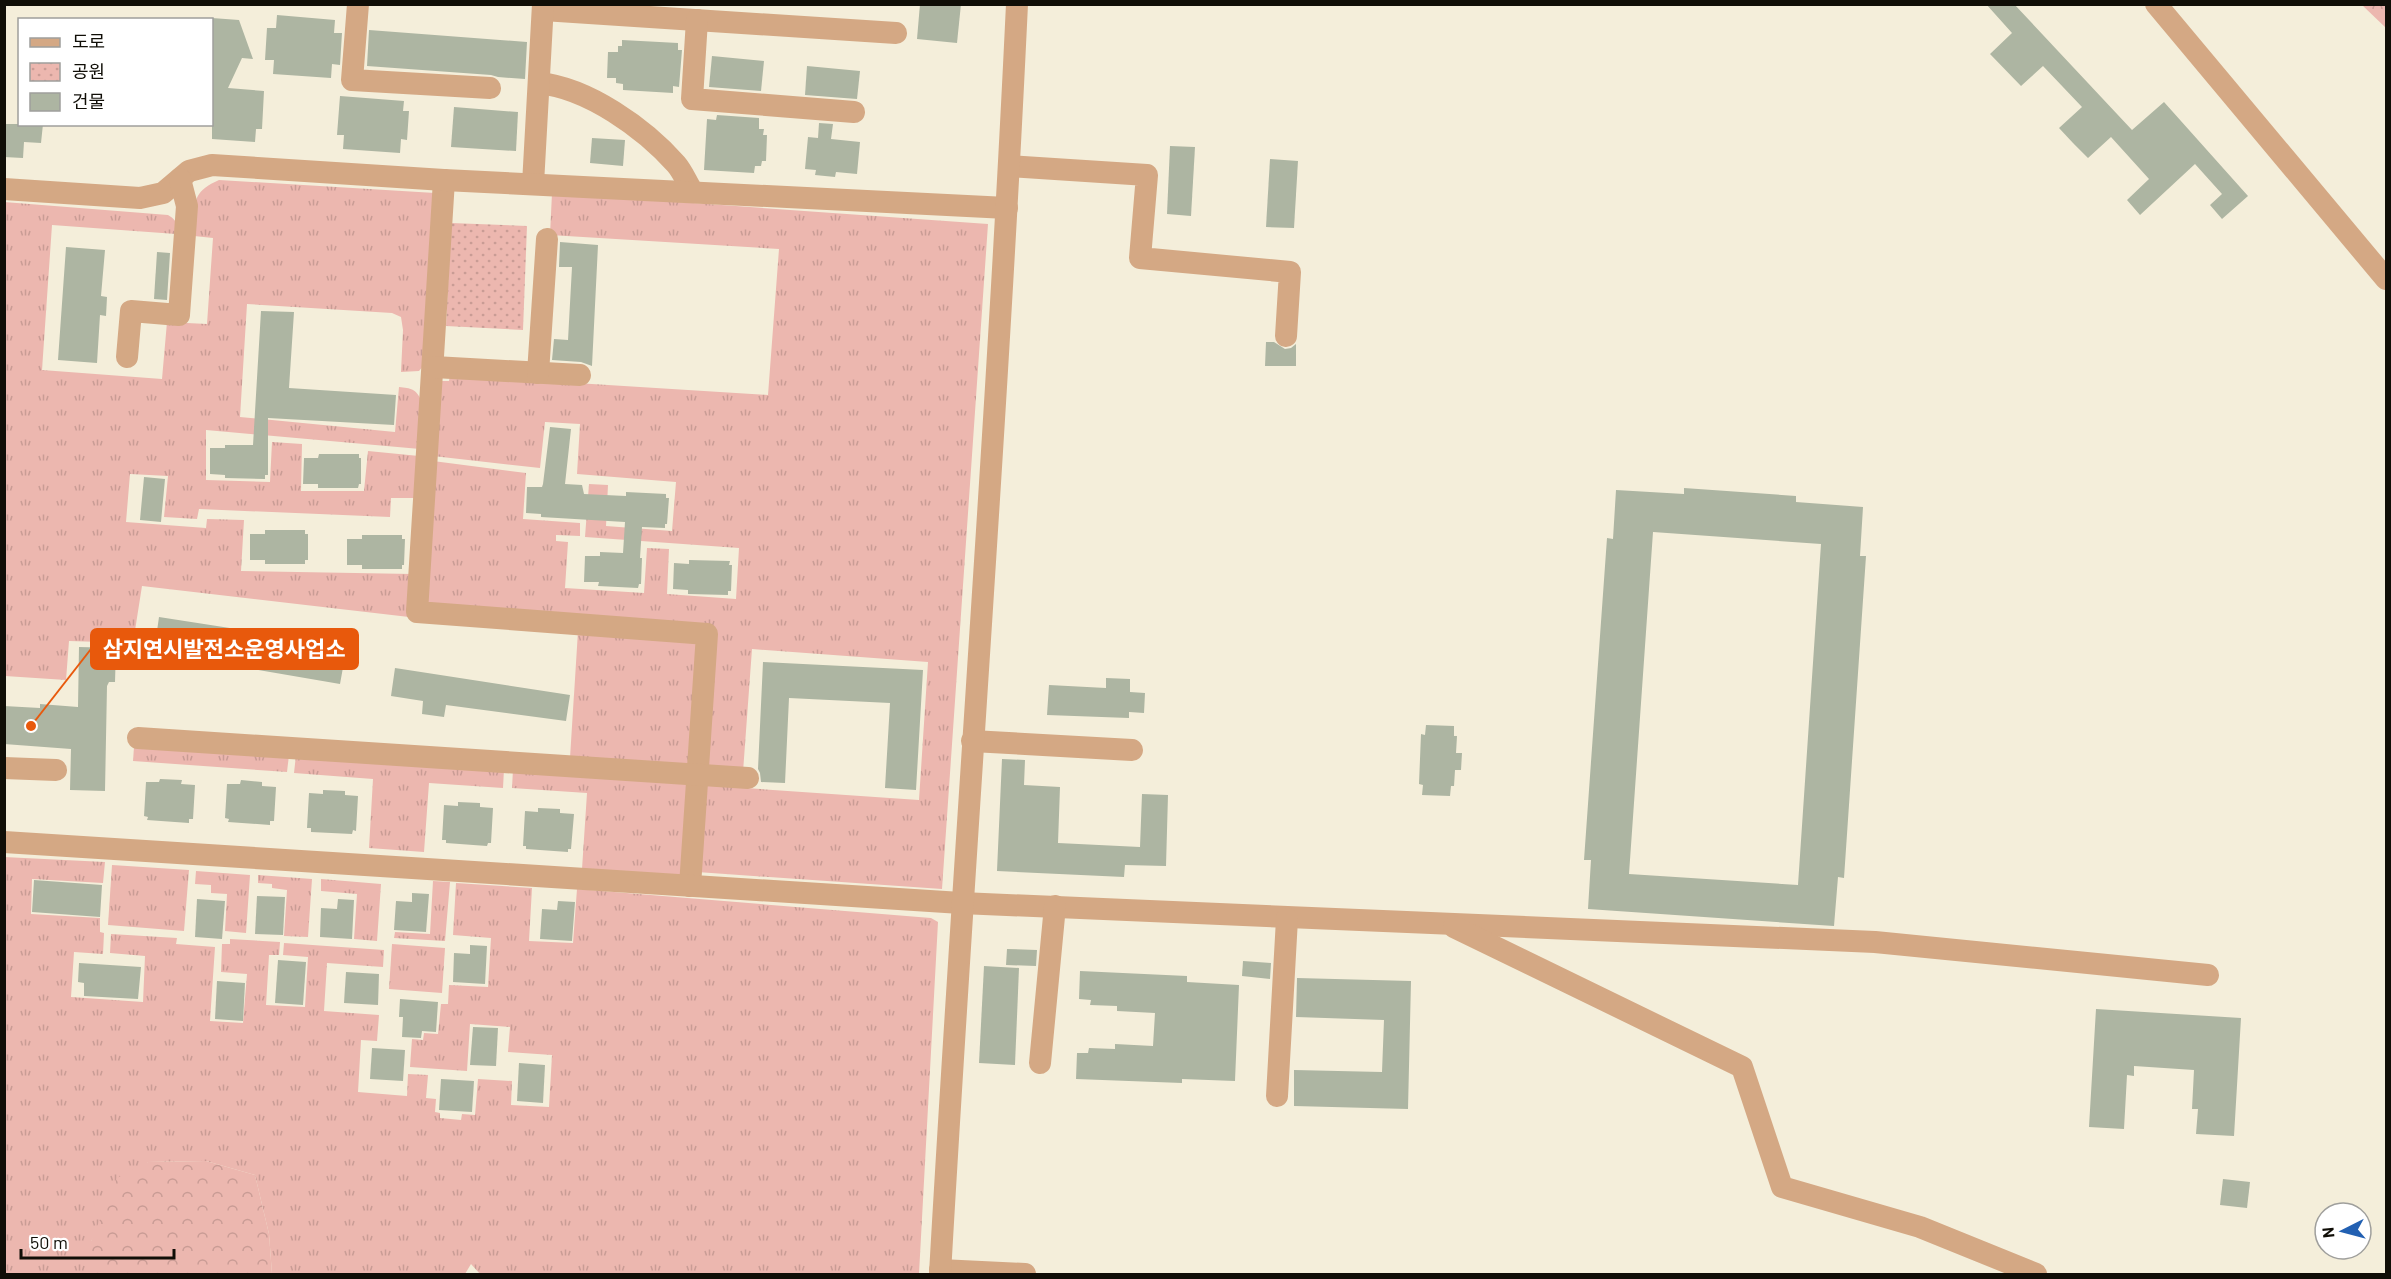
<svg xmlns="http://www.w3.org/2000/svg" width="2391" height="1279" font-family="Barlow,'Noto Sans KR',sans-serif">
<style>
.grass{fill:url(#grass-tufts)}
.forest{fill:url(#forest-crowns)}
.park{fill:url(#park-dots)}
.building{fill:#adb5a2;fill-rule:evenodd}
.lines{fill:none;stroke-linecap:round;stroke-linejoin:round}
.minor{stroke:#d4a884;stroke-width:22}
.leader{fill:none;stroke:#e8590c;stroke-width:2}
.callout-dot{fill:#e8590c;stroke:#fff;stroke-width:2}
.callout{fill:#e8590c;stroke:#e8590c;stroke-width:2}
.callout-label{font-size:22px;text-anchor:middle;font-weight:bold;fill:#fff}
</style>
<defs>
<pattern id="grass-tufts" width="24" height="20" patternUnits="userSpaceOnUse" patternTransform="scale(1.5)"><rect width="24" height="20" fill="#ecb7af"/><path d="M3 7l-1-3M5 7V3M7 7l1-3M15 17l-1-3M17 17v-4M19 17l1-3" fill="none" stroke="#c99c95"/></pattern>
<pattern id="forest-crowns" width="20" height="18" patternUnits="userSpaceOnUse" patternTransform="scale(1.5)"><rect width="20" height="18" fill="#ecb7af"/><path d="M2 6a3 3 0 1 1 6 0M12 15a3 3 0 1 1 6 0" fill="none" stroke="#c99c95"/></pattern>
<pattern id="park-dots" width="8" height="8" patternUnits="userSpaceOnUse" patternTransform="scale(1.5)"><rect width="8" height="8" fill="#ecb7af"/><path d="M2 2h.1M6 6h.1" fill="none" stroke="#c99c95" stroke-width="1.8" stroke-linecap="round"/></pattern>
</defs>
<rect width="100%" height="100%" fill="#f4eeda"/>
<g class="grass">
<path d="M219,180L435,193L424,365L419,371L401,372L403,330L401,317L392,313L247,304L240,417L395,432L399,387C411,388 416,389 421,400L420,449L206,430V480L270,482L272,442L302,444L301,491H364L368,451L419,456L417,498H391L390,517L199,509L197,519L164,517L168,476L130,474L126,522L206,528L207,519L244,520L241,571L413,574L409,617L142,586L133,643L69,641L66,680L5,676L4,202L168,215C177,220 177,224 176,234L52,225L42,370L162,379L167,322L207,324L213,238L194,236C195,206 189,193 219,180Z"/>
<polygon points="552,193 988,224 942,889 697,872 702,785 919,800 928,662 752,649 743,772 703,769 713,626 423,606 433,461 526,473 523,519 580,523 580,536 556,535 556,541 568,542 565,588 644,593 647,548 669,549 667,594 736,599 739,548 585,537 589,484 608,485 606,526 672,531 676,482 577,474 580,424 545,422 540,468 433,456 438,381 449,381 450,375 768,395 779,249 550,235"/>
<polygon points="578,631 701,639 693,766 570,758"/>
<polygon points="134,747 289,755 287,772 133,761"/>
<polygon points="296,755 504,769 503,788 429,783 424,852 369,848 373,779 294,773"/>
<polygon points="513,769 690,781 684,875 582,869 587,793 512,788"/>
<polygon points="4,857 105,862 103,883 32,879 31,914 100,918 100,932 104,933 103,954 74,952 71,997 143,1002 145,956 110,953 111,934 177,938 176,944 215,947 210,1021 243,1023 247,974 221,972 222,944 230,944 230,939 280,942 279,955 269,955 266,1005 305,1007 308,957 283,955 284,943 384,950 383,967 327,963 324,1011 379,1015 377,1041 361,1040 358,1092 407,1096 408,1074 428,1075 426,1098 436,1099 435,1112 440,1113 440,1118 461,1120 462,1114 475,1115 478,1079 512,1081 511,1105 549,1107 552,1055 508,1052 510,1027 470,1024 467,1071 410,1067 412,1039 423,1040 424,1033 438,1034 441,1004 448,1004 449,985 488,987 491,938 453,935 456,883 532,888 529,941 573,943 577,889 931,918 938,922 919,1274 480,1274 471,1264 465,1274 272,1274 269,1234 255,1175 206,1161 148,1162 91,1241 91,1274 5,1274"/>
<polygon points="112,865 189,870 184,931 108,925"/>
<polygon points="196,871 250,875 246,933 225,931 227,894 211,893 211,885 195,884"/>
<polygon points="258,875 312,879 308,937 284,936 287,890 272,888 272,884 258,883"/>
<polygon points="321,879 381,884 377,941 354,939 357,894 321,891"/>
<polygon points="433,881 450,882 445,941 394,938 395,932 430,934"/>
<polygon points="392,944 445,948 442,993 389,989"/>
</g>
<g class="forest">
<polygon points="2362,5 2386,5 2386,28"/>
<polygon points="206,1161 255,1175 269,1234 272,1274 91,1274 91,1241 117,1178 148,1162"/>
</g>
<polygon class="park" points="451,223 527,226 523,330 446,326"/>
<g class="building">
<polygon points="920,4 961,4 957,43 917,39"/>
<polygon points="1986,4 2014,4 2132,130 2164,102 2248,196 2222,219 2210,205 2222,194 2195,164 2140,215 2127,200 2149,179 2111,137 2088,158 2073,143 2059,128 2082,107 2043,66 2021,86 1990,54 2012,33"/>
<polygon points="277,15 335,20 334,33 342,33 340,65 332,64 331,78 273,74 274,60 265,60 267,28 276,28"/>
<polygon points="212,18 239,20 253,59 242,58 228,88 264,91 262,129 256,129 255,142 212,139"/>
<polygon points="369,30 527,42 525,79 498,77 491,75 367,66"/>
<polygon points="622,40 678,43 678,50 682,50 679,87 673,86 673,93 623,90 623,84 616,83 616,78 607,78 608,52 618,52 618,46 622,46"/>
<polygon points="712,56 764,61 761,91 709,87"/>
<polygon points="807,66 860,71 857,99 805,95"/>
<polygon points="340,96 404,101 403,111 409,111 407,140 401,139 400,153 343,149 344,135 337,135"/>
<polygon points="454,107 518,112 516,151 451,147"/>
<polygon points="717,115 759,118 759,129 764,129 763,135 767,135 766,161 762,161 761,166 755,166 754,173 704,170 707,119 716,120"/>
<polygon points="819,123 833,124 831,139 860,142 857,174 836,172 835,177 815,175 816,170 805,169 808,137 818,138"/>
<polygon points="4,124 43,124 41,143 24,142 23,158 4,157"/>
<polygon points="592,138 625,140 623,166 590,163"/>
<polygon points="1170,146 1195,147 1191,216 1167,214"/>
<polygon points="1270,159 1298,161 1294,228 1266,227"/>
<polygon points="560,242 598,245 592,366 581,362 552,360 554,339 568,340 572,267 559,267"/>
<polygon points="66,247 105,250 101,296 107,297 106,316 100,315 97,363 58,360"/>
<polygon points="157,252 170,253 167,300 154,299"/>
<polygon points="261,311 294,312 289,388 396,395 394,425 268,418 268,475 265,475 265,479 225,478 225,475 210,474 210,448 225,448 225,445 253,445"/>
<polygon points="1266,342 1274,342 1285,349 1291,348 1296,344 1296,366 1265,366"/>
<polygon points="550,427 571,429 565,484 582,485 584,494 626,496 626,492 666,494 666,498 669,498 667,524 665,524 665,528 642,527 640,558 642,558 641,584 639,584 638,588 598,586 599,582 584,582 585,556 600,556 600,552 623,553 625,522 541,517 541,514 526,513 527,487 542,487 543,484"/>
<polygon points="319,454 359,454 359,458 361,458 361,484 359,484 358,488 318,488 318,484 303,484 304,458 318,458"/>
<polygon points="144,477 165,479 161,522 140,520"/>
<path d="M1684,488L1796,496V502L1863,507L1860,556H1866L1844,878L1838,877L1834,926L1588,909L1591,860H1584L1607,538L1613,539L1616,490L1684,494ZM1653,532L1821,544L1798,885L1629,874Z"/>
<polygon points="265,530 305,530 305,534 308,534 308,560 305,560 305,564 265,564 265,560 250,560 250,534 265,534"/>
<polygon points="362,535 402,535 402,539 405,539 404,565 402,565 402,569 362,569 362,565 347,565 347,539 362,539"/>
<polygon points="689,560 730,561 729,565 732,565 731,591 728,591 728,595 688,594 688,590 673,589 674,563 689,564"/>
<polygon points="159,617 249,631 246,647 344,662 340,684 154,652"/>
<polygon points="79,647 116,648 115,682 109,682 107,686 105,791 70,790 71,749 4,744 4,706 40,708 40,704 78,707"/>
<polygon points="763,662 923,670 916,790 885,788 890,703 789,698 785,783 761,782 760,773 758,769"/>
<polygon points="395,668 570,695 566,721 446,705 444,717 422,714 423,701 391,696"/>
<polygon points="1106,678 1130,679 1130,692 1145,693 1144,713 1129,712 1129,718 1047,715 1049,685 1106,688"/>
<polygon points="1426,725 1454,726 1454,736 1457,736 1456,753 1462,753 1461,770 1455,770 1454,786 1451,786 1450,796 1422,795 1423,785 1419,784 1421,734 1425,735"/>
<polygon points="1002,759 1025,760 1024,785 1060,787 1058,843 1140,847 1142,794 1168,795 1166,866 1125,865 1124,877 997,871"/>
<polygon points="160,779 182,780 181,784 195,785 193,819 189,819 189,823 147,820 148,817 144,816 146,782 159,782"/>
<polygon points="241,780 262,782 262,786 276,787 274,821 270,821 270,825 228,822 229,819 225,818 227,784 240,784"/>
<polygon points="323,790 345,791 345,795 358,796 356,831 353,830 352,834 311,832 311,828 307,828 309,793 323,794"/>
<polygon points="458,802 480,803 480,807 493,808 491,843 488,843 487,846 446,843 446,840 442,840 444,805 458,806"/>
<polygon points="538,808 560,809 560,813 574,814 571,849 568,849 568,852 526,849 526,846 523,846 525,811 538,812"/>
<polygon points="34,880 102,885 100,917 32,912"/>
<polygon points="412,893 429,894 426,932 394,930 396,901 412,902"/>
<polygon points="257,896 285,897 283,935 255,934"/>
<polygon points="197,899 225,901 222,939 195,937"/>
<polygon points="338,899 354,900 352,939 320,937 321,908 337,909"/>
<polygon points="558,901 575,902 572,941 540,939 542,909 557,910"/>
<polygon points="470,945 487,946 485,984 453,982 454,953 470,954"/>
<polygon points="1007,949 1037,950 1036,966 1006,965"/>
<polygon points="278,960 306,962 303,1005 275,1003"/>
<polygon points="1243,961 1271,963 1270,979 1242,976"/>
<polygon points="79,963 141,967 138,999 84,996 84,983 78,982"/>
<polygon points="984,966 1019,968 1015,1065 979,1063"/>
<polygon points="1080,971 1187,976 1187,982 1239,985 1235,1081 1182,1079 1182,1083 1076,1079 1077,1053 1088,1053 1089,1048 1115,1049 1115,1044 1153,1046 1155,1013 1117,1011 1117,1006 1090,1005 1091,1000 1079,999"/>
<polygon points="346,972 379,974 378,1005 344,1003"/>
<polygon points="1297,978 1411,981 1408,1109 1294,1106 1294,1070 1382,1072 1384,1020 1296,1017"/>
<polygon points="217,981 245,983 243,1021 215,1019"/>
<polygon points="400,999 438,1002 436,1032 422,1031 421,1038 402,1037 403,1017 399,1017"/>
<polygon points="2096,1009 2241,1018 2234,1136 2196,1134 2198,1109 2192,1109 2194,1070 2134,1066 2134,1076 2127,1075 2124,1129 2089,1127"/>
<polygon points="473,1027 498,1028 496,1066 470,1065"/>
<polygon points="372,1048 405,1050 403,1081 370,1079"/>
<polygon points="519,1063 545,1065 543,1103 517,1101"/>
<polygon points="441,1079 474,1081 472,1112 439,1110"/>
<polygon points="2223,1179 2250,1182 2247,1208 2220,1205"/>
</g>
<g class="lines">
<g class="minor">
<polyline points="358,4 352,80 490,88"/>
<polyline points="2156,4 2386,279"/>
<polyline points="543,10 896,33"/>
<polyline points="697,20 692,99 854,112"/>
<path d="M539,83C588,88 644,128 676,164C683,172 687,183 693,192"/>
<polyline points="1009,166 1147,175 1140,258 1290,272 1286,336"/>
<polyline points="444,180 417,612 707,634 690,886"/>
<polyline points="533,184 543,4"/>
<polyline points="4,189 140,198 163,193 189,171 212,165 444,180 1007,208"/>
<polyline points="127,357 131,311 179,315 187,206 180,179"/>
<polyline points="434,367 580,375"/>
<polyline points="538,373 547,239"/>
<polyline points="138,738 748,778"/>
<polyline points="972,741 1132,750"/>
<polyline points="4,768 56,770"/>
<polyline points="4,842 961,903 1875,942 2208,975"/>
<polyline points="1454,927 1742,1067 1782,1187 1920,1227 2036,1274"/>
<polyline points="1040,1063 1055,906"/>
<polyline points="1277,1096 1287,919"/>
<polyline points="940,1270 1025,1274"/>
<path d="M940,1274C964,851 997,428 1017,4"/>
</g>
</g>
<path class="leader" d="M31 726L91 649"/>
<circle class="callout-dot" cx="31" cy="726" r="6"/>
<rect class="callout" x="91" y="629" width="267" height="40" rx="6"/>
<g class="callout-label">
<text x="224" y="657">삼지연시발전소운영사업소</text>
</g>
<rect width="2391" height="1279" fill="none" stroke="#100e07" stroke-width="12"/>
<rect x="18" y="18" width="195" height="108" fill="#ffffff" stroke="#9f9f9c" stroke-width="1.5"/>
<rect x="30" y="38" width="30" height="9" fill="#d4a884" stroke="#9f9f9c" stroke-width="1.5"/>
<text x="72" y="48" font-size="18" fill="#100e07">도로</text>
<rect x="30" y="63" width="30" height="18" fill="url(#park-dots)" stroke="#9f9f9c" stroke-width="1.5"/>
<text x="72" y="78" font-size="18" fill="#100e07">공원</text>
<rect x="30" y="93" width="30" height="18" fill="#adb5a2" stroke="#9f9f9c" stroke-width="1.5"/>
<text x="72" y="108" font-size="18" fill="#100e07">건물</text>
<g transform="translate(2343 1231) rotate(264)"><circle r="28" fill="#ffffff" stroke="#9f9f9c" stroke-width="1.5"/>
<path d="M0-4.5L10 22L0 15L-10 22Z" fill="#2260b2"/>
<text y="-9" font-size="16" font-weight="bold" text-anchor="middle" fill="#100e07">N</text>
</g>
<path d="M21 1249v9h153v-9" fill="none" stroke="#100e07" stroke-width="3"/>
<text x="30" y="1249" font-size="18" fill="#100e07" stroke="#ffffff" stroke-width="4.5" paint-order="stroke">50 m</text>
</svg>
